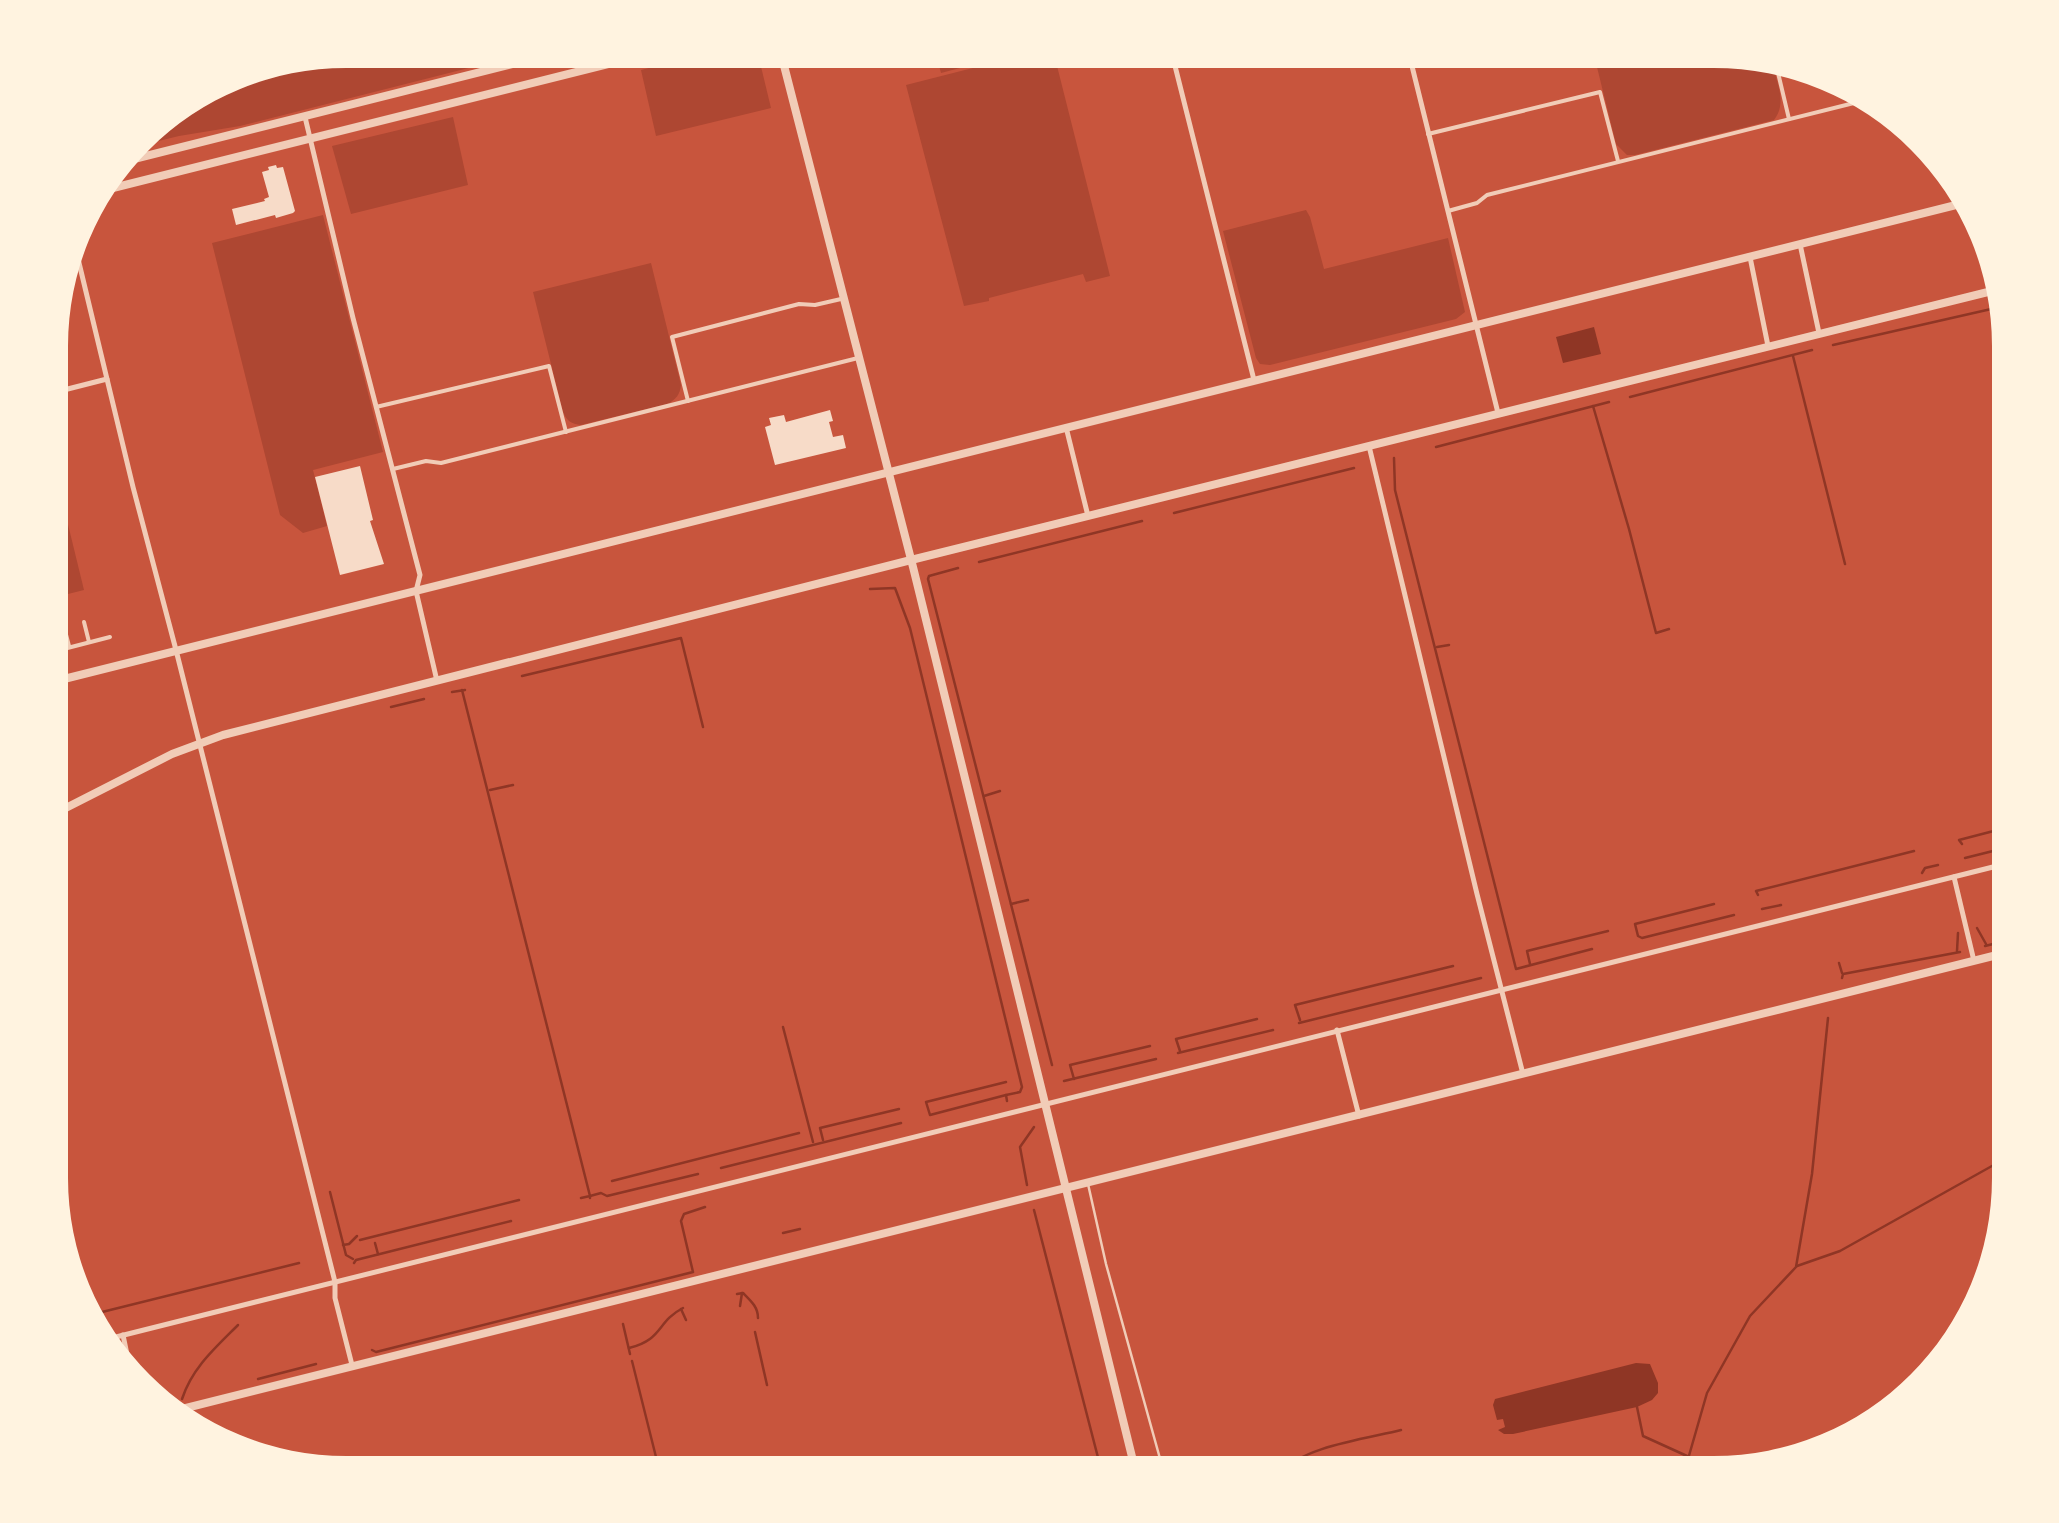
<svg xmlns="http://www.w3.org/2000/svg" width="2059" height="1523" font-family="'Golos Text',sans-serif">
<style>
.green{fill:#ae4732}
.water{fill:#8f3625}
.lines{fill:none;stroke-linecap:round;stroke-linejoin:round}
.stream{stroke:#8f3625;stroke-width:2.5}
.building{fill:#f7dbc8}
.service{stroke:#f1ccb7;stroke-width:2.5}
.pedestrian{stroke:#f1ccb7;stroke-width:4}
.minor{stroke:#f1ccb7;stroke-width:5}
.tertiary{stroke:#f1ccb7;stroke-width:8}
</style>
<rect width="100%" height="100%" fill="#c8553d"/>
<g class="green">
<polygon points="345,50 540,50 240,126 179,136 130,148 151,123 250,66"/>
<polygon points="720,50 757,50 771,108 656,136 641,70"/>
<polygon points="935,50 1004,50 1005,56 941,73"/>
<polygon points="1044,50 1053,50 1110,276 1086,282 1083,274 989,298 989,301 964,306 906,85"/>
<path d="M1593,51H1733L1771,60C1776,80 1788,102 1774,120L1635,155H1627L1616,144Z"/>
<polygon points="453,117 468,185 351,214 332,146"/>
<polygon points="1306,210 1310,217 1324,269 1448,238 1465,312 1456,319 1270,365 1260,364 1256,358 1223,231"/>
<polygon points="323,215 383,452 313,470 327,526 303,533 280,515 212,243"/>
<path d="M651,263L681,385C680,394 676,400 667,404L581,425C571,424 567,421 563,412L533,292Z"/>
<polygon points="64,508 84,590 52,598 52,511"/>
</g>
<g class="water">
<polygon points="1594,327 1601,354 1563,363 1556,337"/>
<polygon points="1636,1363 1650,1364 1658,1383 1658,1393 1652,1400 1637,1407 1513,1434 1504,1434 1498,1430 1505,1427 1503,1419 1497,1420 1493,1405 1495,1399"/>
</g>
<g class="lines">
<g class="stream">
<polyline points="1833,345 2000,307"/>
<polyline points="1793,356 1845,564"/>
<polyline points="1630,397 1812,350"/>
<polyline points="1593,406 1629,529 1656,633 1669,629"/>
<polyline points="1436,447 1609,402"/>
<polyline points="1394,458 1395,490 1516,969 1592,949"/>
<polyline points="1174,513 1354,468"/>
<polyline points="979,562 1142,521"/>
<polyline points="958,568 929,576 928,579 1052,1065"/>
<polyline points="870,589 895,588 910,628 1022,1087 1020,1092 1006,1095"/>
<polyline points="1437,647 1449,645"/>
<polyline points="522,676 681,638 703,727"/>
<polyline points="462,690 590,1196 581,1198"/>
<polyline points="452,692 465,690"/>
<polyline points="391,707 424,699"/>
<polyline points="490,790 513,785"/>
<polyline points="984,796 1000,791"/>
<polyline points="1962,844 1959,840 2009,827"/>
<polyline points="1965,858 2009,847"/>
<polyline points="1922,873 1925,868 1938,865"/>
<polyline points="1758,895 1756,891 1914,851"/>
<polyline points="1011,904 1028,900"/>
<polyline points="1714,904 1635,924 1638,936 1642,938 1734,915"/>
<polyline points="1762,909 1781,905"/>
<polyline points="1977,928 1986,944"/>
<polyline points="1985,946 2009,940"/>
<polyline points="1957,951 1958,933"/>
<polyline points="1839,963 1842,973"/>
<polyline points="1530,964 1527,951 1608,931"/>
<polyline points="1842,978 1843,974 1960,952"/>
<polyline points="1300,1020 1295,1005 1453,966"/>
<polyline points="1299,1023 1481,978"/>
<polyline points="783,1027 813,1142"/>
<polyline points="1180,1051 1176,1039 1257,1019"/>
<polyline points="1178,1053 1273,1030"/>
<polyline points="1074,1079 1070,1065 1150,1046"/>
<polyline points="1064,1081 1156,1059"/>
<polyline points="1006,1082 926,1102 930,1115 1006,1095 1007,1101"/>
<polyline points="823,1140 820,1128 899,1109"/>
<polyline points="721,1168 901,1123"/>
<polyline points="51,1174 79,1285"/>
<polyline points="612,1181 799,1133"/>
<polyline points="1027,1185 1020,1147 1034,1127"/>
<polyline points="330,1192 346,1255 353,1259"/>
<polyline points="590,1198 590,1196 601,1193 607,1196 698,1174"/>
<polyline points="1034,1210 1102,1473"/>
<polyline points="783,1233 800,1229"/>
<polyline points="360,1240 519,1200"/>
<polyline points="375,1243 378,1254"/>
<polyline points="343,1245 349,1244 357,1236"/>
<polyline points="354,1263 356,1260 511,1221"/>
<polyline points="1797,1266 1840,1251 2008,1157"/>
<path d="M737,1294L743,1293C751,1301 758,1307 758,1318"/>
<polyline points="740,1306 742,1293"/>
<polyline points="681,1309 686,1320"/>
<polyline points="92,1323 90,1315 299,1263"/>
<polyline points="623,1324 630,1354"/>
<polyline points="94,1326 99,1324"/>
<polyline points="755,1332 767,1385"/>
<path d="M629,1348C664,1339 656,1322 683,1308"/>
<polyline points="372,1350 376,1352 693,1272 681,1221 684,1214 705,1207"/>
<polyline points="632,1361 660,1473"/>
<polyline points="258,1379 316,1364"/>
<path d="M182,1399C192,1368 215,1348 238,1325"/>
<polyline points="1637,1407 1643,1436 1687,1456"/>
<path d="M1282,1473C1299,1447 1370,1438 1401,1430"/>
<polyline points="1684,1473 1707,1393 1750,1316 1796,1267 1812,1174 1828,1018"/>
</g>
</g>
<g class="building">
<polygon points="276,165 277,168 283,167 295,211 293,213 276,218 275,215 236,225 232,209 265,201 264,199 269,197 262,172 269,170 268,167"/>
<polygon points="830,410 833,421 829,422 833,437 843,435 846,448 775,465 765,427 771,425 769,418 784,415 786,422"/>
<polygon points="360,466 373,520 370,521 384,564 340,575 315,477"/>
</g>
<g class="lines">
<polyline class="service" points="1088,1184 1106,1264 1164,1473"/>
<g class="pedestrian">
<polyline points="1775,60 1789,119"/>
<polyline points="1428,134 1600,92 1618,161"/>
<polyline points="1448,211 1477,203 1487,195 1870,99"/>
<polyline points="688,401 672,337 799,304 815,305 841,299"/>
<polyline points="376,407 549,366 566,432"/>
<polyline points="393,469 426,461 441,463 858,358"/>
<polyline points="52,487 60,485"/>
<polyline points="52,508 65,505"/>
<polyline points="84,622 89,642"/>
<polyline points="64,627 69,646"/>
<polyline points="52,652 110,637"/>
</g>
<g class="minor">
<polyline points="1171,50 1254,380"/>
<polyline points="1408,50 1498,413"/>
<polyline points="305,117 353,318 420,575 416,591 437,681"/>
<polyline points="74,242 133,487 176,650 335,1282 335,1298 352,1365"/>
<polyline points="1800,244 1819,333"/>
<polyline points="1750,257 1768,346"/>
<polyline points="52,393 107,379"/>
<polyline points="1066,427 1088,516"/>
<polyline points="1369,446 1477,894 1523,1074"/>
<polyline points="1954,877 1974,961"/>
<polyline points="1337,1030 1359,1116"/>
<polyline points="123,1335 131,1374"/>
<polyline points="104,1340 2009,863"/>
</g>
<g class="tertiary">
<polyline points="780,50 913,567 1136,1473"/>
<polyline points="118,163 568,50"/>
<polyline points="93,193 664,50"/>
<polyline points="52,682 1968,202"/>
<polyline points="52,815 172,754 223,735 911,560 1996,290"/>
<polyline points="170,1412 2009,952"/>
</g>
</g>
<path d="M0 0H2059V1523H0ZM346 68H1714A278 278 0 0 1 1992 346V1178A278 278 0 0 1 1714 1456H346A278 278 0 0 1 68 1178V346A278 278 0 0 1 346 68Z" fill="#fff3e0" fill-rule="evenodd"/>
</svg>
